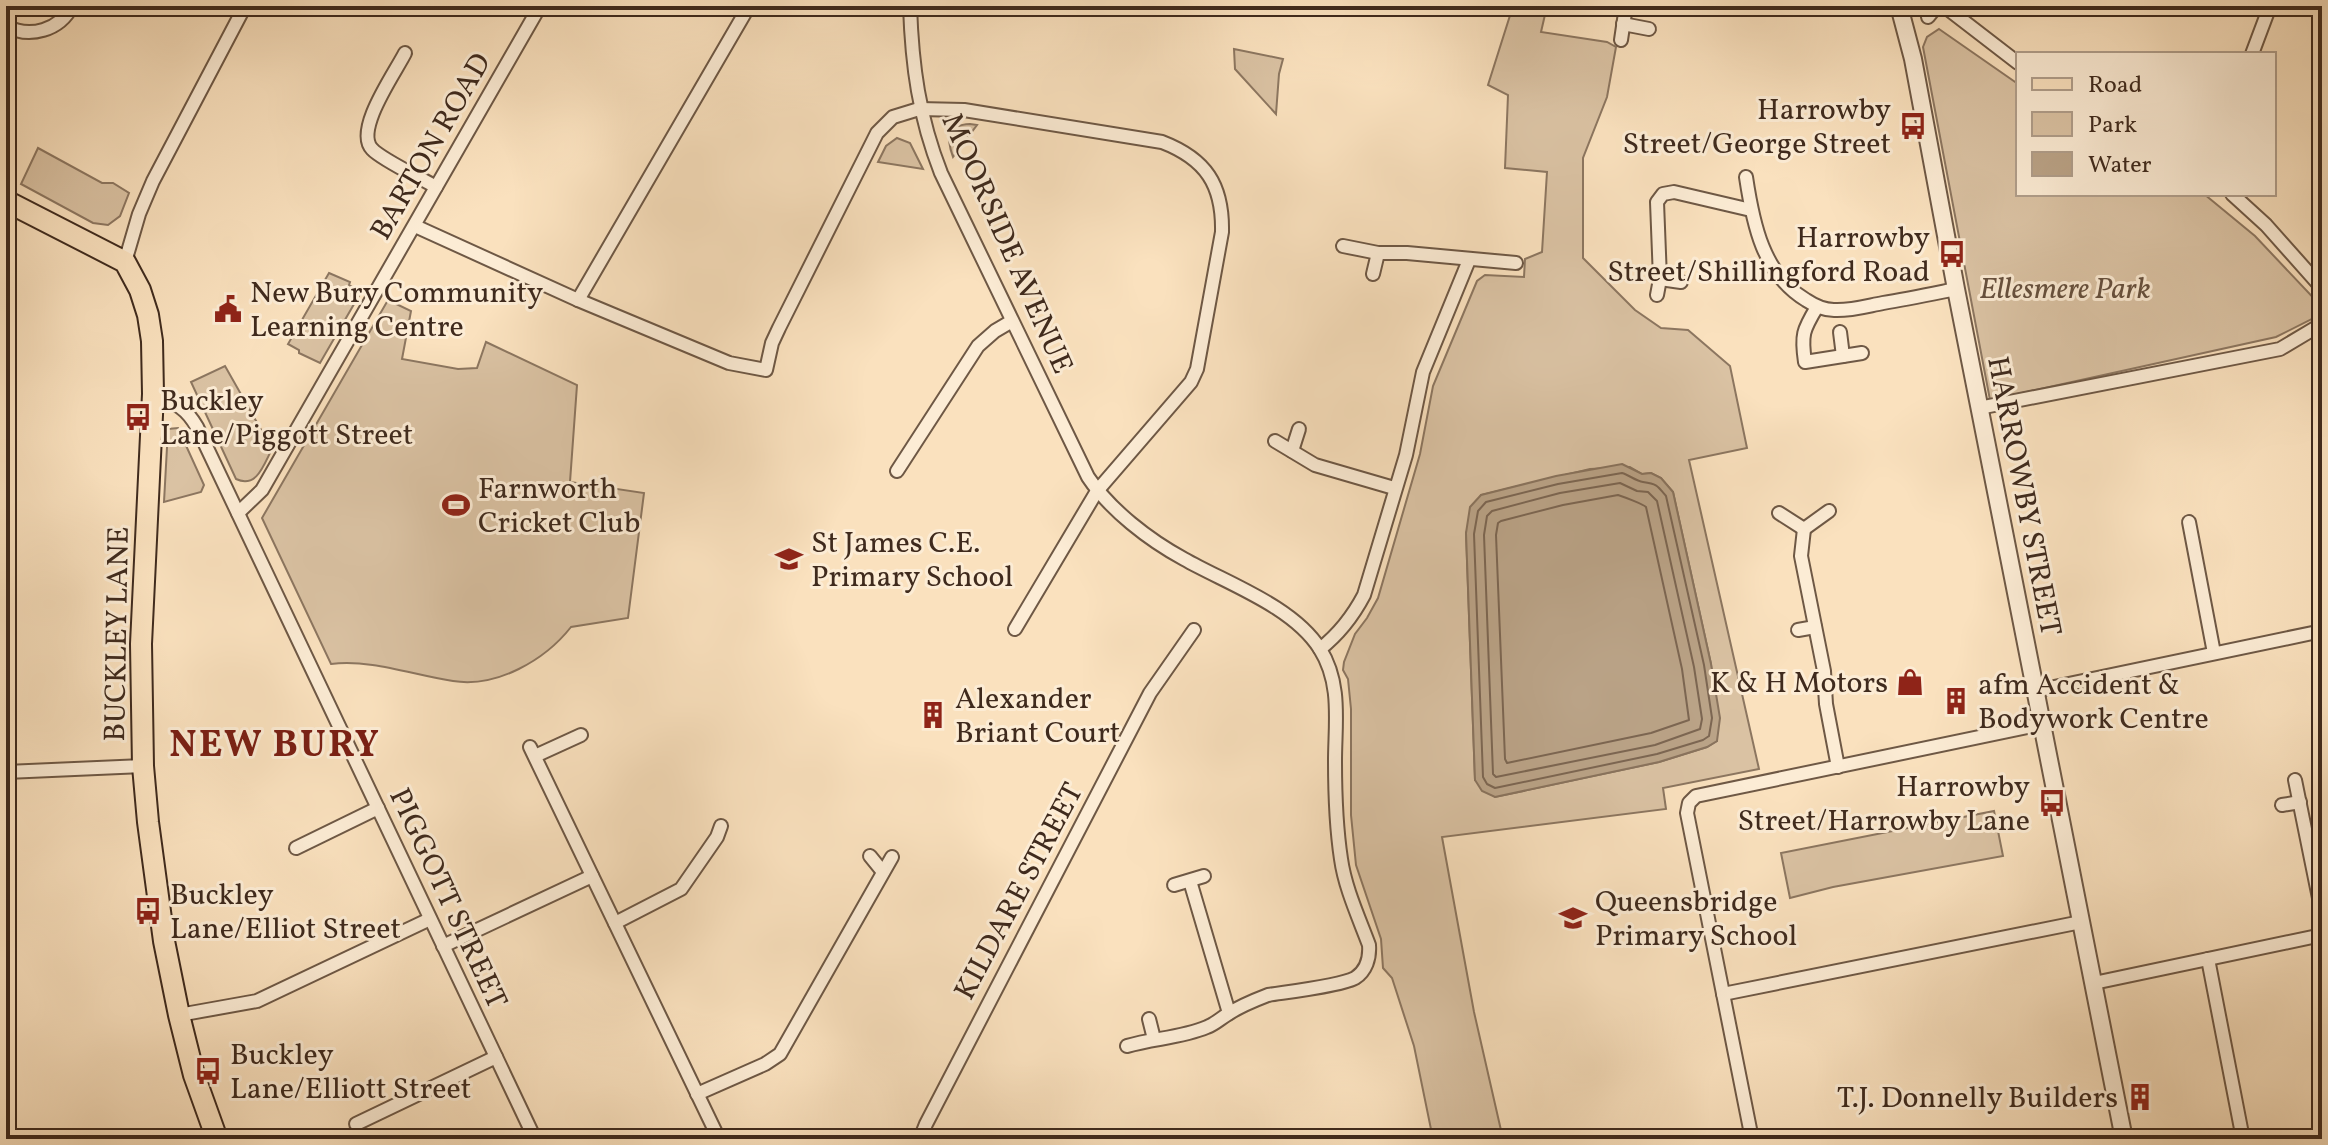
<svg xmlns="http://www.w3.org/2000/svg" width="2328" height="1145" font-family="Vollkorn,serif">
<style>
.green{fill:#dac2a3;stroke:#8c7660;stroke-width:2;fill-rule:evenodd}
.water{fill:#baa387;stroke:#89735d;stroke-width:2}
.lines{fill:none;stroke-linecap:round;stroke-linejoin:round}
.shore{stroke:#7c6652;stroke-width:2}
.minor-casing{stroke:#6e5845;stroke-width:16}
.tertiary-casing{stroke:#6e5845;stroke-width:20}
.primary-casing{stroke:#3f2a1d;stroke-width:24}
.minor{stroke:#fcecd5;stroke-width:12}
.tertiary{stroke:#fcecd5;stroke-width:16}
.primary{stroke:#fae1be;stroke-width:20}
.labels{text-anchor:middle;stroke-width:6;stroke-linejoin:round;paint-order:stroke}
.poi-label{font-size:30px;fill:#3f2a1d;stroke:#fcecd5;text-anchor:start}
.street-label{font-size:30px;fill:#3f2a1d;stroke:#fcecd5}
.park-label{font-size:30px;font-style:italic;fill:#66503e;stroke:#fcecd5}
.district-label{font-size:38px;font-weight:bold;letter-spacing:2px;fill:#7a1f14;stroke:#fcecd5}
</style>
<rect width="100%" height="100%" fill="#fae1be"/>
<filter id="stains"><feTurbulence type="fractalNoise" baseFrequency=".0025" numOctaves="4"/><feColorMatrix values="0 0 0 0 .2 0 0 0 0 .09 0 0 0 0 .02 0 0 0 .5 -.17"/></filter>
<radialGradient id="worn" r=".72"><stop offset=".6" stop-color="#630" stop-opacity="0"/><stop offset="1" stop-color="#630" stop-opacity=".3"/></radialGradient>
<g class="green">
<path d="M1513,6H1547L1541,32L1607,42L1616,47L1607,97L1583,158V258L1635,310L1661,328L1688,330L1730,366L1747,448L1689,460L1759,769L1663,788L1666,809L1442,837L1474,1012L1503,1139H1433L1414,1046L1392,978L1383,968L1381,939L1356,865L1351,815V709L1348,679L1343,670L1344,662L1355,634L1367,618L1378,598L1420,454L1433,386L1477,281L1485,275L1524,277L1525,259L1542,252L1547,172L1505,168L1508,95L1488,85ZM1630,467L1642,474L1651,473L1661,478L1673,492L1711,664L1717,741L1707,747L1659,762L1495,797L1475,780L1466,533L1481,495L1590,469Z"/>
<polygon points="1939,29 2018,84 2018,194 2204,194 2255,236 2322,307 2322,314 2276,337 1990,400 1923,47 1927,37"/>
<polygon points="1234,49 1283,59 1279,74 1276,114 1235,69"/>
<path d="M970,124L977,125L953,157C946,138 947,125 970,124Z"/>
<polygon points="897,138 910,143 923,169 878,162 886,146"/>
<polygon points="38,148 102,183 113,183 129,193 120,216 108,225 93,223 21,184"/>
<polygon points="329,273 350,282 349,285 361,292 320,363 299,353 299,350 288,344"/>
<path d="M388,300L411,311L402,359L458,369L477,368L486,342L577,385L570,482L644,493L628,618L571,627C545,660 497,688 453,681C413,675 371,659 331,664L262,518Z"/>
<path d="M225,366L272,449C264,464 257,489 236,479L191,382Z"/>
<polygon points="178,428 204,485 201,492 164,502 168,429"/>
<polygon points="1994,811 2003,856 1833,887 1790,898 1781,853"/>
</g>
<polygon class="water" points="1622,464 1642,474 1651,473 1661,478 1673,492 1711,664 1720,718 1717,741 1707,747 1659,762 1495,797 1482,791 1475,780 1466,533 1470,507 1481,495 1556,476"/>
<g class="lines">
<g class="shore">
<path d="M1622,473C1629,475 1636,481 1643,482C1657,484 1657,485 1666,496L1704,665L1712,718L1709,736L1703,740L1657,754L1495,788L1487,784L1483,777L1474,534L1478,511L1486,502L1558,484Z"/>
<polygon points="1620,483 1637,491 1648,492 1657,501 1694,667 1702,719 1700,729 1655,745 1496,777 1493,774 1484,535 1487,516 1492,511 1560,493"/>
<path d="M1618,495C1624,497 1643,504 1646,507L1682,669L1689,720L1651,733L1507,763L1505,759L1496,535L1498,523L1501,521L1563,505Z"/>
</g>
<g class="minor-casing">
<g id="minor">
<path d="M910,6C912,66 919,117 941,173L1088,477C1110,510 1149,540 1184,559C1226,583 1293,606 1320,649C1342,684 1335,723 1335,761C1335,794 1336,826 1341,859C1345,888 1359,918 1369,945C1370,958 1366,971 1355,978C1340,986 1287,992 1268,995C1255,1000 1240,1006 1228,1014C1221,1018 1215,1024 1207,1027C1181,1038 1154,1038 1127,1046"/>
<polyline points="1944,6 2018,63"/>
<polyline points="1928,17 1937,6"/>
<polyline points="1623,24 1649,29"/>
<path d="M6,26C30,39 60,30 72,6"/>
<polyline points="1621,40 1626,6"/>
<path d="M405,53C395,73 354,130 372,149C382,160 421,178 436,187"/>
<polyline points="2252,54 2270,6"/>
<path d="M1746,177C1753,224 1763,274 1806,300C1815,306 1823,310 1834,310C1850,311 1867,306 1883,303C1907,299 1931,294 1956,289"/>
<polyline points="2232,194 2266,225 2322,288"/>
<path d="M415,226L578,300L729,363L766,370L772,343L779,328L877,133L893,117L919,109L964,110L1162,142C1206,159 1223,185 1222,232L1197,369L1191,382L1097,491L1015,629"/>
<polyline points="1343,246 1378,253 1407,253 1516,263"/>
<polyline points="125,262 139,214 153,181 245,6"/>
<polyline points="1373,274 1378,253"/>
<polyline points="1660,279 1681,282"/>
<polyline points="1657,295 1660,279 1657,202 1663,194 1674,192 1751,210"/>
<polyline points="578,300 749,6"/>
<path d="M1817,307C1803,330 1801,335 1805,362L1862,353"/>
<polyline points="1840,332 1843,356"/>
<path d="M153,394C174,403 185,406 197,427L535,1139"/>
<polyline points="1979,408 2280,349 2322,324"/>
<polyline points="1275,441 1315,465 1394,488"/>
<polyline points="1292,451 1299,429"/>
<polyline points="897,471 978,346 995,331 1012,321"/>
<polyline points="238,513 262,490 540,6"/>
<polyline points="1779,513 1804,529 1829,511"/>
<polyline points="2189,522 2214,653"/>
<polyline points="1804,529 1801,556 1824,671 1826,704 1838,767"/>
<polyline points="1798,630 1815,627"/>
<path d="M1320,649C1339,634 1353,616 1364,595L1406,455L1423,372L1469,260"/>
<polyline points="2035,691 2322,631"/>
<polyline points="530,747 719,1139"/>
<polyline points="535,756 581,735"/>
<polyline points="6,772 143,766"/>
<polyline points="2295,780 2322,913"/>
<polyline points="2282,805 2300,802"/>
<polyline points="296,848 378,808"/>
<polyline points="870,856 883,872"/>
<polyline points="1190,881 1229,1013"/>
<polyline points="1174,885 1204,876"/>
<polyline points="615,923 681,889 717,837 721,826"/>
<polyline points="443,946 592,876"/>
<polyline points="2208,959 2243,1139"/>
<polyline points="2094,983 2322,935"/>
<polyline points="1723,994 2081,922"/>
<polyline points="179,1015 257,1001 430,919"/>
<polyline points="1149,1019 1154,1039"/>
<polyline points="697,1094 765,1064 780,1054 892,857"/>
<polyline points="356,1124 496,1057"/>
<polyline points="920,1139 926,1124 1150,693 1194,630"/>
<polyline points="1752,1139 1687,813 1689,803 1696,796 2042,724"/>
</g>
</g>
<g class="tertiary-casing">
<polyline id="tertiary" points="1899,6 1913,59 1956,289 2124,1139"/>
</g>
<g class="primary-casing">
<polyline id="primary" points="6,201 125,262 140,290 148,315 152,341 153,394 141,644 143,766 148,822 164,941 179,1015 194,1075 217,1139"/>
</g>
<use href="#minor" class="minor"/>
<use href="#tertiary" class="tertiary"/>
<use href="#primary" class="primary"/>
</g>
<defs>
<g id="bus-bare" transform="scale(2.16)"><path d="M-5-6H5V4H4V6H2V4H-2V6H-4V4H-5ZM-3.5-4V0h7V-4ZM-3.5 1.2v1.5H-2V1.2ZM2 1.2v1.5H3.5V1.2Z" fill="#8f2418" stroke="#fcecd5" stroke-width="2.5" paint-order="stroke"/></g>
<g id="civic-bare" transform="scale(2.16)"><path d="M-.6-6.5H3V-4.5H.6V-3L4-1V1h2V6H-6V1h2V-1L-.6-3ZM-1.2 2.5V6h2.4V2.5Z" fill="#8f2418" stroke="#fcecd5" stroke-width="2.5" paint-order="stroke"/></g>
<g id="stadium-bare" transform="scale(2.16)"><path d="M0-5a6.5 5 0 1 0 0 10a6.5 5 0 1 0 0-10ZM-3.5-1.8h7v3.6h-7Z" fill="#8f2418" stroke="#fcecd5" stroke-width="2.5" paint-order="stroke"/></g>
<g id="school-bare" transform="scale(2.16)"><path d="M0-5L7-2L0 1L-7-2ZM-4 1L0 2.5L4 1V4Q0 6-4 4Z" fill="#8f2418" stroke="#fcecd5" stroke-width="2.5" paint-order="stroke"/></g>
<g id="shop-bare" transform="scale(2.16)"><path d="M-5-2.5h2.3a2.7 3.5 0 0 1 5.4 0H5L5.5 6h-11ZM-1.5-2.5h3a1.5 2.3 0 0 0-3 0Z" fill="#8f2418" stroke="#fcecd5" stroke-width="2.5" paint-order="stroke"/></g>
<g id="building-bare" transform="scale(2.16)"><path d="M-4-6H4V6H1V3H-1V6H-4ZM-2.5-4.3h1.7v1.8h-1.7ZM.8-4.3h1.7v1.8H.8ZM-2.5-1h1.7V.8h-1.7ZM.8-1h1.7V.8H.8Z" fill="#8f2418" stroke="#fcecd5" stroke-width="2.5" paint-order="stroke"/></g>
</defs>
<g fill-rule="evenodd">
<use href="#bus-bare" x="1913" y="126"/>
<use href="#bus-bare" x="1952" y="254"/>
<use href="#civic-bare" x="228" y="309"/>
<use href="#bus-bare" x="138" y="417"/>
<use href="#stadium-bare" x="456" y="505"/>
<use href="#school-bare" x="789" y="559"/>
<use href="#shop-bare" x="1910" y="682"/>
<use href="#building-bare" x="1956" y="701"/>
<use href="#building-bare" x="933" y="715"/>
<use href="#bus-bare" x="2052" y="803"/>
<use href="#bus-bare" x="148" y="911"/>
<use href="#school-bare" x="1573" y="918"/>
<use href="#bus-bare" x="208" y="1071"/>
<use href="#building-bare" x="2140" y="1097"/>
</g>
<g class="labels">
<g class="poi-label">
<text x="1891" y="119" text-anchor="end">Harrowby<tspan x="1891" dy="34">Street/George Street</tspan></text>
<text x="1930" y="247" text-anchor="end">Harrowby<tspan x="1930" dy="34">Street/Shillingford Road</tspan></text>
<text x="250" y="302">New Bury Community<tspan x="250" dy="34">Learning Centre</tspan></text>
<text x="160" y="410">Buckley<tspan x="160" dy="34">Lane/Piggott Street</tspan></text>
<text x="478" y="498">Farnworth<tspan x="478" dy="34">Cricket Club</tspan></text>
<text x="811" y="552">St James C.E.<tspan x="811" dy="34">Primary School</tspan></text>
<text x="1888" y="692" text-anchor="end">K &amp; H Motors</text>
<text x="1978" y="694">afm Accident &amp;<tspan x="1978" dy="34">Bodywork Centre</tspan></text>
<text x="955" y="708">Alexander<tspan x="955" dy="34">Briant Court</tspan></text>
<text x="2030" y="796" text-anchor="end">Harrowby<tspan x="2030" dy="34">Street/Harrowby Lane</tspan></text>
<text x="170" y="904">Buckley<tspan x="170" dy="34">Lane/Elliot Street</tspan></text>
<text x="1595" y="911">Queensbridge<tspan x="1595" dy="34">Primary School</tspan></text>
<text x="230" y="1064">Buckley<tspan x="230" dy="34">Lane/Elliott Street</tspan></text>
<text x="2118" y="1107" text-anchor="end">T.J. Donnelly Builders</text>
</g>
<g class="street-label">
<text transform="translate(430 146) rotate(-60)" y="10">BARTON ROAD</text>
<text transform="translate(1008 243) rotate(66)" y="10">MOORSIDE AVENUE</text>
<text transform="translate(2025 496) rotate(79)" y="10">HARROWBY STREET</text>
<text transform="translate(116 634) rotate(-89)" y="10">BUCKLEY LANE</text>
<text transform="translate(1018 891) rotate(-62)" y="10">KILDARE STREET</text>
<text transform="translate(449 898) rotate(65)" y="10">PIGGOTT STREET</text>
</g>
<g class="park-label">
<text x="2065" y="298">Ellesmere Park</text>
</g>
<g class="district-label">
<text x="275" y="756">NEW BURY</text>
</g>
</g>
<rect width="2328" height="1145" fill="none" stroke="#fae1be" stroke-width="32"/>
<rect x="8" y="8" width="2312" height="1129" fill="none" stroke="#3f2a1d" stroke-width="4"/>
<rect x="16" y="16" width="2296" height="1113" fill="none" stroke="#3f2a1d" stroke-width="2"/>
<rect x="2016" y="52" width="260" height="144" fill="#fcecd5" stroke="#b09e8b" stroke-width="2"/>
<rect x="2032" y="78" width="40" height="12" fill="#fae1be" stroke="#b09e8b" stroke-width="2"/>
<text x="2088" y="92" font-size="24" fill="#3f2a1d">Road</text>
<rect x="2032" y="112" width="40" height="24" fill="#dac2a3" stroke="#b09e8b" stroke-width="2"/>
<text x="2088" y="132" font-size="24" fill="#3f2a1d">Park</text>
<rect x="2032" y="152" width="40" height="24" fill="#baa387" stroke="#b09e8b" stroke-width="2"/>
<text x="2088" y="172" font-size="24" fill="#3f2a1d">Water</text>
<rect width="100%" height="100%" filter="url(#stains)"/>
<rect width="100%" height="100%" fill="url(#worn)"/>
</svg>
